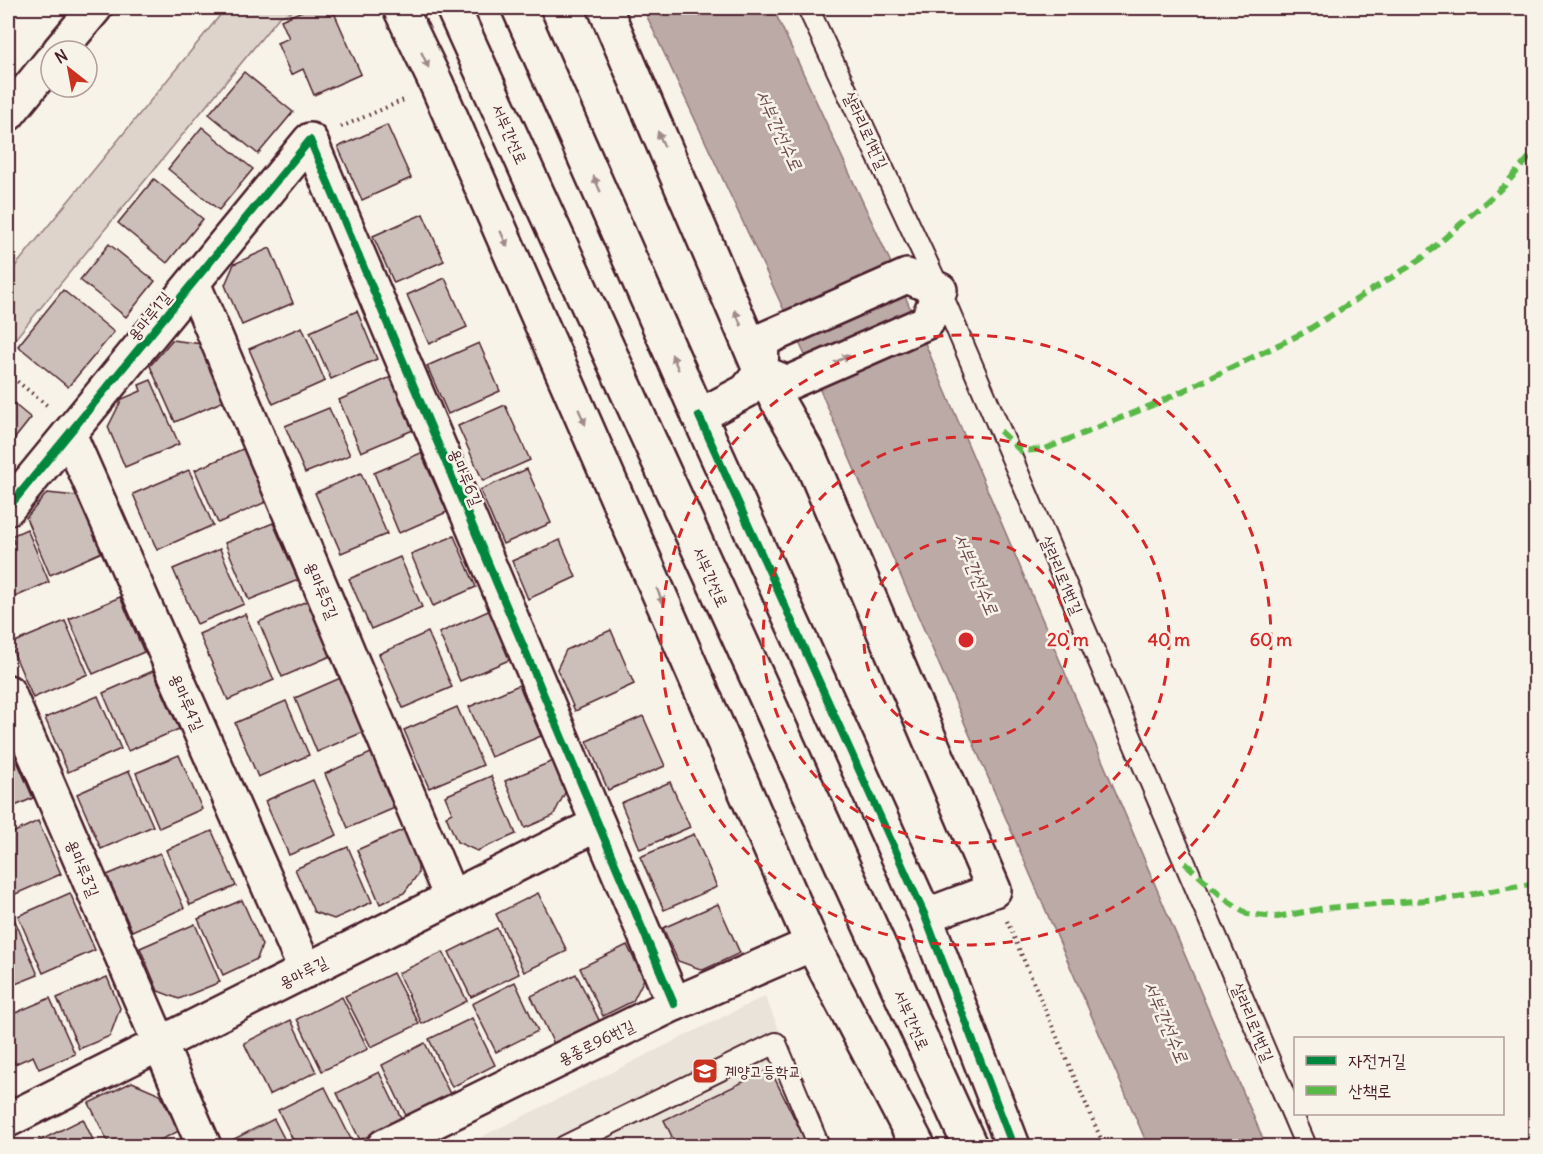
<svg xmlns="http://www.w3.org/2000/svg" width="1543" height="1154" font-family="Delius,'Poor Story',sans-serif">
<style>
.built{fill:#eae3da}
.green{fill:#ded4cc;stroke:#947a7c;stroke-width:1.5}
.water{fill:#bcaaa7;stroke:#8e7275;stroke-width:1.5}
.building{fill:#ccbfb9;stroke:#4a1f2b;stroke-width:1.5}
.lines{fill:none;stroke-linecap:round;stroke-linejoin:round}
.service-casing{stroke:#4a1f2b;stroke-width:24}
.minor-casing{stroke:#4a1f2b;stroke-width:38}
.tertiary-casing{stroke:#4a1f2b;stroke-width:38}
.secondary-casing{stroke:#4a1f2b;stroke-width:38}
.path{stroke:#4a1f2b;stroke-width:4;stroke-dasharray:1.5 4.5;stroke-linecap:butt}
.service{stroke:#f7f3e8;stroke-width:20}
.minor{stroke:#f7f3e8;stroke-width:33}
.tertiary{stroke:#f7f3e8;stroke-width:33}
.secondary{stroke:#f7f3e8;stroke-width:33}
.quiet{stroke:#58b947;stroke-width:6;stroke-dasharray:12 6;stroke-linecap:butt}
.cycleway-casing{stroke:#f7f3e8;stroke-width:11}
.cycleway{stroke:#00873e;stroke-width:8}
.oneway{fill:#a0898a}
.ring{fill:none;stroke:#d62828;stroke-width:3;stroke-dasharray:10 8}
.labels{text-anchor:middle;stroke-width:5;stroke-linejoin:round;paint-order:stroke}
.street-label{font-size:16px;fill:#4a1f2b;stroke:#f7f3e8}
.poi-label{font-size:16px;fill:#4a1f2b;stroke:#f7f3e8;text-anchor:start}
.water-label{font-size:18px;font-style:italic;fill:#6c4950;stroke:#f7f3e8}
.centre{fill:#d62828;stroke:#f7f3e8;stroke-width:3}
.ring-label{font-size:18px;text-anchor:middle;font-weight:bold;fill:#d62828;stroke:#f7f3e8;stroke-width:5;stroke-linejoin:round;paint-order:stroke}
</style>
<rect width="100%" height="100%" fill="#f7f3e8"/>
<filter id="ink" filterUnits="userSpaceOnUse"><feTurbulence type="fractalNoise" baseFrequency=".0167" numOctaves="2"/><feDisplacementMap in="SourceGraphic" scale="12" xChannelSelector="R" yChannelSelector="G"/><feConvolveMatrix kernelMatrix="1 2 1 2 8 2 1 2 1" color-interpolation-filters="sRGB"/></filter>
<g filter="url(#ink)">
<polygon class="built" points="765,996 827,1146 463,1146"/>
<polygon class="green" points="226,8 301,8 279,17 11,344 8,341 8,275"/>
<polygon class="water" points="643,8 773,8 891,263 1266,1146 1148,1146 804,353"/>
<g class="building">
<polygon points="309,8 332,8 361,74 314,95 303,69 291,75 277,43 289,38 281,20"/>
<polygon points="244,72 293,112 258,154 209,114"/>
<polygon points="387,125 411,178 362,200 338,147"/>
<polygon points="202,127 253,169 219,210 168,169"/>
<polygon points="154,179 203,219 167,263 118,223"/>
<polygon points="423,214 444,261 394,283 373,236"/>
<polygon points="109,244 155,281 126,317 80,280"/>
<polygon points="270,248 293,303 242,325 225,285 234,264"/>
<polygon points="445,278 467,327 429,344 407,295"/>
<polygon points="63,290 114,332 68,387 18,346"/>
<polygon points="357,311 377,359 331,379 310,332"/>
<polygon points="302,327 325,381 273,404 249,349"/>
<polygon points="172,340 202,344 226,400 175,422 150,366"/>
<polygon points="479,343 500,391 448,414 427,366"/>
<polygon points="391,377 413,430 361,452 339,400"/>
<polygon points="151,380 179,444 125,467 108,427 122,399 141,391 139,385"/>
<polygon points="8,399 31,418 8,447"/>
<polygon points="505,405 530,460 483,481 458,426"/>
<polygon points="329,408 350,455 305,473 285,426"/>
<polygon points="245,448 268,501 218,523 195,470"/>
<polygon points="421,453 447,512 399,533 374,473"/>
<polygon points="527,469 551,523 503,544 480,490"/>
<polygon points="189,470 213,525 157,550 133,494"/>
<polygon points="361,473 387,534 341,553 315,493"/>
<polygon points="47,493 77,496 102,552 50,575 26,518"/>
<polygon points="273,523 298,580 249,600 225,543"/>
<polygon points="27,529 49,582 8,600 8,550 14,542 11,536"/>
<polygon points="454,536 476,587 433,606 411,554"/>
<polygon points="560,540 576,577 528,599 512,561"/>
<polygon points="220,549 244,604 197,624 173,569"/>
<polygon points="400,557 422,607 371,629 349,579"/>
<polygon points="120,597 144,652 93,674 69,619"/>
<polygon points="309,600 333,655 282,677 259,622"/>
<polygon points="495,608 516,657 460,681 439,633"/>
<polygon points="245,614 274,680 228,700 199,634"/>
<polygon points="65,621 88,674 33,698 10,644"/>
<polygon points="611,630 634,684 575,711 557,669 566,650"/>
<polygon points="428,632 452,687 403,708 379,654"/>
<polygon points="153,671 179,729 128,751 103,693"/>
<polygon points="345,676 368,730 317,752 295,698"/>
<polygon points="519,685 541,736 491,757 469,707"/>
<polygon points="98,696 121,749 68,772 45,718"/>
<polygon points="286,701 309,755 258,777 235,723"/>
<polygon points="457,707 483,765 429,788 404,730"/>
<polygon points="643,716 665,766 608,790 587,741"/>
<polygon points="8,740 33,798 8,809"/>
<polygon points="373,752 397,807 348,828 325,774"/>
<polygon points="179,755 202,809 159,828 136,773"/>
<polygon points="558,759 569,785 553,816 525,828 505,781"/>
<polygon points="129,771 153,826 101,849 77,794"/>
<polygon points="491,776 516,834 477,851 457,842 446,816 452,813 445,796"/>
<polygon points="313,780 337,835 289,855 265,801"/>
<polygon points="670,782 690,827 640,849 621,803"/>
<polygon points="38,821 61,874 11,896 8,887 8,835"/>
<polygon points="407,828 418,854 418,874 404,893 380,904 357,850"/>
<polygon points="212,831 236,886 190,905 166,850"/>
<polygon points="694,834 717,887 664,910 640,857"/>
<polygon points="348,847 372,902 334,919 314,912 295,869"/>
<polygon points="160,853 184,908 132,931 107,875"/>
<polygon points="70,893 95,950 43,973 18,916"/>
<polygon points="538,893 567,951 524,972 496,914"/>
<polygon points="242,900 262,945 257,959 223,975 198,919"/>
<polygon points="718,904 740,953 703,970 678,961 663,928"/>
<polygon points="11,911 38,975 8,987 8,912"/>
<polygon points="195,924 220,982 179,999 158,991 140,948"/>
<polygon points="497,928 519,974 471,997 449,952"/>
<polygon points="627,945 644,979 633,1001 603,1016 580,968"/>
<polygon points="443,952 467,1001 422,1024 398,973"/>
<polygon points="393,973 419,1024 371,1047 345,996"/>
<polygon points="576,974 601,1024 555,1046 531,996"/>
<polygon points="107,977 120,1008 110,1036 79,1049 57,998"/>
<polygon points="515,982 538,1031 496,1052 472,1004"/>
<polygon points="342,997 368,1049 322,1071 297,1019"/>
<polygon points="50,998 75,1054 39,1069 33,1056 15,1064 8,1047 8,1016"/>
<polygon points="472,1018 495,1065 452,1087 429,1039"/>
<polygon points="291,1020 316,1072 269,1095 244,1043"/>
<polygon points="425,1043 452,1098 408,1120 382,1065"/>
<polygon points="770,1069 808,1146 666,1146 675,1143 664,1120"/>
<polygon points="379,1072 402,1120 360,1140 337,1093"/>
<polygon points="132,1082 160,1094 179,1131 148,1146 110,1146 89,1103"/>
<polygon points="325,1087 353,1143 346,1146 296,1146 278,1110"/>
<polygon points="83,1119 96,1146 34,1146 33,1144"/>
<polygon points="274,1119 288,1146 235,1146 232,1140"/>
</g>
<g class="lines">
<g class="service-casing">
<g id="service">
<polyline points="808,8 940,290 1306,1146"/>
<polyline points="565,1146 776,1043 819,1146"/>
</g>
</g>
<g class="minor-casing">
<g id="minor">
<polyline points="605,8 761,372 809,456 994,890 925,916"/>
<polyline points="193,283 451,897"/>
<polyline points="699,416 746,391 761,372 762,340 907,276 940,290 927,322 788,383 761,372"/>
<polyline points="69,434 306,971"/>
<polyline points="8,508 310,140 674,1004"/>
<polyline points="8,692 204,1146"/>
<polyline points="8,1120 598,824"/>
<polyline points="384,1146 674,1004 812,944"/>
</g>
</g>
<g class="tertiary-casing">
<g id="tertiary">
<polyline points="453,8 970,1146"/>
<polyline points="59,51 95,8"/>
<polyline points="8,114 51,61"/>
<polyline points="699,416 925,916 1013,1146"/>
</g>
</g>
<g class="secondary-casing">
<g id="secondary">
<polyline points="400,8 437,85 812,944 918,1146"/>
<polyline points="519,8 699,416"/>
</g>
</g>
<g class="path">
<polyline points="341,127 406,99"/>
<polyline points="8,374 49,407"/>
<polyline points="1007,921 1104,1146"/>
</g>
<use href="#service" class="service"/>
<use href="#minor" class="minor"/>
<use href="#tertiary" class="tertiary"/>
<use href="#secondary" class="secondary"/>
<g class="quiet">
<polyline points="1000,431 1021,451 1045,449 1162,401 1303,333 1421,259 1504,186 1536,150"/>
<polyline points="1185,863 1224,898 1247,914 1277,917 1326,908 1452,898 1536,883"/>
</g>
<g class="cycleway-casing">
<g id="cycleway">
<polyline points="699,416 925,916 1013,1146"/>
<polyline points="8,508 310,140 674,1004"/>
</g>
</g>
<use href="#cycleway" class="cycleway"/>
</g>
<defs><path id="oneway-solid" d="M-6-.8H1V-3.2L6.5 0L1 3.2V.8H-6Z" transform="scale(1.5)"/></defs>
<g class="oneway">
<use href="#oneway-solid" transform="translate(425 60) rotate(65)"/>
<use href="#oneway-solid" transform="translate(661 139) rotate(-113)"/>
<use href="#oneway-solid" transform="translate(597 184) rotate(-114)"/>
<use href="#oneway-solid" transform="translate(504 239) rotate(66)"/>
<use href="#oneway-solid" transform="translate(738 318) rotate(-113)"/>
<use href="#oneway-solid" transform="translate(842 359) rotate(-24)"/>
<use href="#oneway-solid" transform="translate(675 362) rotate(-114)"/>
<use href="#oneway-solid" transform="translate(582 417) rotate(66)"/>
<use href="#oneway-solid" transform="translate(660 596) rotate(66)"/>
</g>
</g>
<g class="ring">
<circle cx="966" cy="640" r="102"/>
<circle cx="966" cy="640" r="203"/>
<circle cx="966" cy="640" r="305"/>
</g>
<defs>
<g id="school-square" transform="scale(1.35)"><rect x="-9" y="-9" width="18" height="18" rx="4" fill="#c8321e" stroke="#f7f3e8"/><path d="M0-5L7-2L0 1L-7-2ZM-4 1L0 2.5L4 1V4Q0 6-4 4Z" fill="#fff"/></g>
</defs>
<g fill-rule="evenodd">
<use href="#school-square" x="705" y="1071"/>
</g>
<g class="labels">
<g class="street-label">
<text transform="translate(866 130) rotate(65)" y="6">살라리로1번길</text>
<text transform="translate(510 134) rotate(66)" y="6">서부간선로</text>
<text transform="translate(149 316) rotate(-51)" y="6">용마루1길</text>
<text transform="translate(466 477) rotate(67)" y="6">용마루6길</text>
<text transform="translate(1062 575) rotate(67)" y="6">살라리로1번길</text>
<text transform="translate(711 577) rotate(66)" y="6">서부간선로</text>
<text transform="translate(322 590) rotate(67)" y="6">용마루5길</text>
<text transform="translate(187 702) rotate(66)" y="6">용마루4길</text>
<text transform="translate(83 868) rotate(67)" y="6">용마루3길</text>
<text transform="translate(303 972) rotate(-27)" y="6">용마루길</text>
<text transform="translate(912 1020) rotate(66)" y="6">서부간선로</text>
<text transform="translate(1253 1022) rotate(67)" y="6">살라리로1번길</text>
<text transform="translate(596 1042) rotate(-26)" y="6">용종로96번길</text>
</g>
<g class="poi-label">
<text x="724" y="1077">계양고등학교</text>
</g>
<g class="water-label">
<text transform="translate(779 130) rotate(65)" y="6">서부간선수로</text>
<text transform="translate(976 574) rotate(67)" y="6">서부간선수로</text>
<text transform="translate(1166 1022) rotate(67)" y="6">서부간선수로</text>
</g>
</g>
<circle cx="966" cy="640" r="9" class="centre"/>
<g class="ring-label">
<text x="1068" y="646">20 m</text>
<text x="1169" y="646">40 m</text>
<text x="1271" y="646">60 m</text>
</g>
<rect width="1543" height="1154" fill="none" stroke="#f7f3e8" stroke-width="30"/>
<rect x="15" y="15" width="1513" height="1124" fill="none" stroke="#4a1f2b" stroke-width="2" filter="url(#ink)"/>
<rect x="1294" y="1037" width="210" height="78" fill="#f7f3e8" stroke="#b29e9c" stroke-width="1.5"/>
<rect x="1306" y="1056" width="30" height="9" fill="#00873e" stroke="#b29e9c" stroke-width="1.5"/>
<text x="1348" y="1067" font-size="18" fill="#4a1f2b">자전거길</text>
<rect x="1306" y="1086" width="30" height="9" fill="#58b947" stroke="#b29e9c" stroke-width="1.5"/>
<text x="1348" y="1097" font-size="18" fill="#4a1f2b">산책로</text>
<g transform="translate(69 69) rotate(329)"><circle r="28" fill="#f7f3e8" stroke="#b29e9c" stroke-width="1.5"/>
<path d="M0-4.5L10 22L0 15L-10 22Z" fill="#c8321e"/>
<text y="-9" font-size="16" font-weight="bold" text-anchor="middle" fill="#4a1f2b">N</text>
</g>
</svg>
